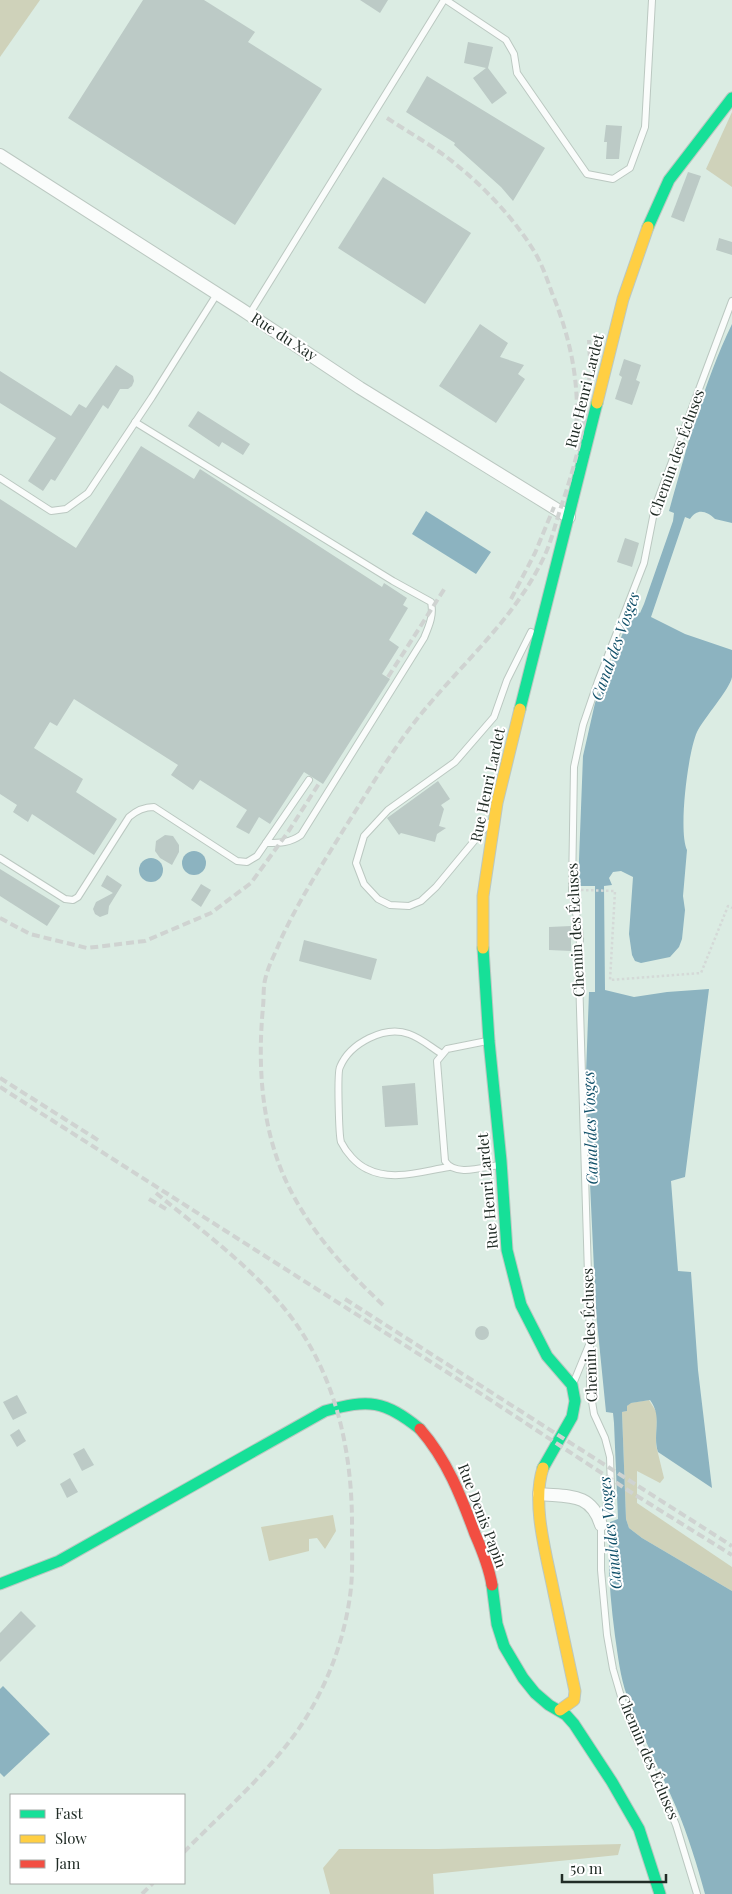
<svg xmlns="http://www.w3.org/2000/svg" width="732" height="1894" font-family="'Playfair Display',serif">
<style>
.green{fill:#cfd2ba}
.water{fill:#8cb3c0}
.building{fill:#bccac6}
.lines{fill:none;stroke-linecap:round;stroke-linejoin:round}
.lane-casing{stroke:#bbc8c1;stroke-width:8}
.street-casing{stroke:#bbc8c1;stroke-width:14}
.fast-casing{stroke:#bbc8c1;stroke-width:13}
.slow-casing{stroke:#bbc8c1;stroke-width:13}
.jam-casing{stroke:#bbc8c1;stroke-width:13}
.path{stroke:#d4d9d7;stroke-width:2.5;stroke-dasharray:2.5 2.5;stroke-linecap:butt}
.lane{stroke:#fafcfb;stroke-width:6}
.street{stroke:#fafcfb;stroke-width:12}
.fast{stroke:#16e098;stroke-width:11}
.slow{stroke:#ffcf43;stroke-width:11}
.jam{stroke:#f24e42;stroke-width:11}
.rail{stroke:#cfd3d1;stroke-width:4;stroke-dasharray:8 4;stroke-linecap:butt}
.labels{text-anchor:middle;stroke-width:4;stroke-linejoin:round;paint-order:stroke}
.street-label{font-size:15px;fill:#212c26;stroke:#fff}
.water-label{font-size:16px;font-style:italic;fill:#12516a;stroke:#fff}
</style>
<rect width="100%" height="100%" fill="#dbece3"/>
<g class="green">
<polygon points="0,0 40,0 0,57"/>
<polygon points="732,112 732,187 706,169"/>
<polygon points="649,1400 657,1413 656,1445 664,1478 660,1483 637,1471 637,1503 732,1567 732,1591 642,1538 629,1528 626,1519 622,1412 627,1411 627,1406 630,1403"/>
<polygon points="333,1515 336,1531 325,1549 317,1538 309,1539 309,1551 269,1561 261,1527"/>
<polygon points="621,1844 618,1855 433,1874 434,1894 330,1894 323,1868 339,1849 438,1849"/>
</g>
<g class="water">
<path d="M732,324V523L715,519C707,511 697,508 690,519L685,517L651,617L685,634L732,650C732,659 732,668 732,677C730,689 704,718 697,732C688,752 678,831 687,850L683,896L685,910L682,939L679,947L670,957L641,963L635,961L632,955L629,934L633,877L621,871L613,872L609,878L612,885L604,886L605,990L634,997L667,992L709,989L685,1177L671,1181L678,1271L691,1272L698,1370L712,1488L658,1452C652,1434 663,1417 650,1400L631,1403L627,1406V1411L622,1412L626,1519L629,1528L642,1538L732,1591V1894H705C697,1865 688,1835 676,1807C660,1770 641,1734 627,1696C620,1676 618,1656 615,1636C610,1598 607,1561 610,1522L618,1519L614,1423L613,1413L606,1412L596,1312L588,1140L586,1074L589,992H595V886H578L583,756L595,703L632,610L640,613L644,604L673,521L674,513L669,511C687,448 703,384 732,324Z"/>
<polygon points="426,511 491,552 476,574 412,534"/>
<circle cx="194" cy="863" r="12"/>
<circle cx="151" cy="870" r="12"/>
<polygon points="3,1686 50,1734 4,1777 0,1773 0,1689"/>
</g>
<g class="building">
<polygon points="143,0 204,0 255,32 248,42 322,89 235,225 68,118"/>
<polygon points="360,0 388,0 380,13"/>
<polygon points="468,42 493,47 488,68 507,93 492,104 473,78 486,68 464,63"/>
<polygon points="427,76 545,148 513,201 501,187 454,145 455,143 406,112"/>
<polygon points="606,125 622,126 619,159 606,159 607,142 604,142"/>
<polygon points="688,172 701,176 684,222 671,217"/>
<polygon points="383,177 471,233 425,304 338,248"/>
<polygon points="719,238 732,242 732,255 716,250"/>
<polygon points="480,324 508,343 500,357 524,365 518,374 525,379 496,423 439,386"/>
<polygon points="624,359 641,365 636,380 640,382 632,405 615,399 622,377 619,375"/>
<polygon points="116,365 133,376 134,381 132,386 128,389 120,389 108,409 103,405 55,481 51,479 43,491 28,481 56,438 0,403 0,371 71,416 79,404 86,408"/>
<polygon points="198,411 250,444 243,455 222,442 219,447 188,426"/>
<polygon points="141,446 194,479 200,469 382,587 384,583 407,598 403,605 408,608 389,640 399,647 382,674 390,679 323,784 304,772 270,824 259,817 249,834 236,827 247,810 200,780 193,790 171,775 178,765 74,699 57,726 50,722 34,748 83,779 76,792 117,819 94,855 32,814 28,822 13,812 17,805 0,794 0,499 76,548"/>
<polygon points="625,538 639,543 632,567 617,562"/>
<polygon points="438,781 450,799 441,805 444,809 439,826 446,828 437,834 435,842 401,833 399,835 387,818"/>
<polygon points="165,835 173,836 179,845 179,852 172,865 160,858 155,851 156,841"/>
<polygon points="0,869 60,906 47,926 0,896"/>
<polygon points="107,875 122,885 109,906 108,914 100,917 95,914 93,909 96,902 113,893 101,886"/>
<polygon points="201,884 211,890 201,907 191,900"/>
<polygon points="571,926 571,951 549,950 549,927"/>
<polygon points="304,940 377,959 371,980 299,961"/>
<polygon points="415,1083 418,1125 385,1127 382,1086"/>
<circle cx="482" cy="1333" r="7"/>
<polygon points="17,1395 27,1413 13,1420 3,1402"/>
<polygon points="19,1429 26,1441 17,1447 10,1435"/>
<polygon points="84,1448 94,1465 82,1471 73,1454"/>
<polygon points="70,1478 78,1492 67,1498 60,1484"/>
<polygon points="21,1611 36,1626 0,1662 0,1633"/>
</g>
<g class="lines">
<g class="lane-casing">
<g id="lane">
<polyline points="446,0 506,40 514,54 517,73 587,174 613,179 630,168 645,127 652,0"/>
<polyline points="249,315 444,0"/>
<path d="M135,422L393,581L431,602C434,615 429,626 424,638L301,835C290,843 280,843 266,843"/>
<polyline points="0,478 51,511 66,509 88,493 152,397 217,294"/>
<polyline points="489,823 436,887 421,901 409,906 390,905 378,899 364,884 356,863 364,836 388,810 455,762 494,717 507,680 531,632"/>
<path d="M0,858L65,899L73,900L78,897L129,817C137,810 144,807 154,807L237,861L247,862L257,856L309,780"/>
<path d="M487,1041L447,1049L437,1061L445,1161C455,1177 483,1167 499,1165"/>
<path d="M442,1054C432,1048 421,1038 409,1034C385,1025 350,1043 340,1067C337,1072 339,1136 341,1142C346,1152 356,1164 367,1169C392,1182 423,1171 449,1167"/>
<polyline points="573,1384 589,1345"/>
<polyline points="697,1894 676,1825 662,1791 634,1733 622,1700 613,1669 607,1635 601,1570 601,1525 611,1489 610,1457 605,1438 594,1414 590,1389 590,1341 579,976 580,936 572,890 573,829 574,767 583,725 598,681 644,563 655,507 732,301"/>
</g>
</g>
<g class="street-casing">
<g id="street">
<polyline points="0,155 241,309 360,388 569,517"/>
<path d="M539,1494C568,1497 591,1492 601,1525"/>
</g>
</g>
<g class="fast-casing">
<g id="fast">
<polyline points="648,227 669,180 732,98"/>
<polyline points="520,709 597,403"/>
<polyline points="483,948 489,1041 501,1161 507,1250 521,1305 547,1356 572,1385 575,1401 572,1417 543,1468"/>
<path d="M0,1584L59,1561L325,1411C369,1399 384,1400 420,1429"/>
<polyline points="492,1585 497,1624 504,1646 523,1678 535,1693 549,1705 566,1715 574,1724 612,1782 639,1829 660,1894"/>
</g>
</g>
<g class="slow-casing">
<g id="slow">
<polyline points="597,403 623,299 648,227"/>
<polyline points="483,948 483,896 497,803 520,709"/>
<path d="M543,1468C531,1504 547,1557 554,1593C561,1626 568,1658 575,1691L574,1700L560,1710"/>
</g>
</g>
<g class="jam-casing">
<path id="jam" d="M420,1429C447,1460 461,1496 475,1534C482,1550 489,1567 492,1585"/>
</g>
<polyline class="path" points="581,890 615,891 610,980 701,973 728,906 732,908"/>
<use href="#lane" class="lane"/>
<use href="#street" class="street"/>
<use href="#fast" class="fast"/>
<use href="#slow" class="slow"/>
<use href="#jam" class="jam"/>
<g class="rail">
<path d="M387,118C411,134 437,148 459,167C487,190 515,220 534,251C542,264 547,279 552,293C570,337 580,382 576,430"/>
<polyline points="511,599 535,553 554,507"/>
<polyline points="388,677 445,588"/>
<polyline points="0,918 30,934 87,948 145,941 211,913 251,883 288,832 320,782"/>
<polyline points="0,1078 101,1142"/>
<polyline points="0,1087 486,1397 629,1491 732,1555"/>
<path d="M156,1193C202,1231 251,1266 288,1313C337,1376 353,1454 352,1532C352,1553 353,1575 350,1596C344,1640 328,1683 304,1721C272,1770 225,1810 184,1852"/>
<polyline points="149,1199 166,1209"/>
<polyline points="345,1299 732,1546"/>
<path d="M383,1305C348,1272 316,1238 293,1195C262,1138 257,1070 263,1007C264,998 263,989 265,980C268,966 276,952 281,939C299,900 322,865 344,829C368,792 390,753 417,719C459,666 513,621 543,559C551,543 555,525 561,507C579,454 593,398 589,340"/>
<polyline points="142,1894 153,1883"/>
</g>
</g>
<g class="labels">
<g class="street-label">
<text transform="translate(284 337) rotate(33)" y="5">Rue du Xay</text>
<text transform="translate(585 391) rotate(-76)" y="5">Rue Henri Lardet</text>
<text transform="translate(677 453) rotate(-70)" y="5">Chemin des Écluses</text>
<text transform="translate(488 785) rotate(-78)" y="5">Rue Henri Lardet</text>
<text transform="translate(576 930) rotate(-93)" y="5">Chemin des Écluses</text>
<text transform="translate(488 1191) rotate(-95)" y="5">Rue Henri Lardet</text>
<text transform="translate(590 1335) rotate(-92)" y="5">Chemin des Écluses</text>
<text transform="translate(482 1516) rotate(69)" y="5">Rue Denis Papin</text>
<text transform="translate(648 1757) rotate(67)" y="5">Chemin des Écluses</text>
</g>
<g class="water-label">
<text transform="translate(615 646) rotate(-70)" y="6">Canal des Vosges</text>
<text transform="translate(590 1128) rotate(-92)" y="6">Canal des Vosges</text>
<text transform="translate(610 1533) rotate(-96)" y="6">Canal des Vosges</text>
</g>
</g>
<rect x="10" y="1794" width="175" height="90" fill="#ffffff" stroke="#a6aba8"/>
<rect x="20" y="1810" width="25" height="8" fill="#16e098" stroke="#a6aba8"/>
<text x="55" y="1819" font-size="15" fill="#212c26">Fast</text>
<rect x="20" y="1835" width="25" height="8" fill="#ffcf43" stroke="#a6aba8"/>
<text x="55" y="1844" font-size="15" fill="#212c26">Slow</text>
<rect x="20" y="1860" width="25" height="8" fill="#f24e42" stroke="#a6aba8"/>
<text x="55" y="1869" font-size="15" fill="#212c26">Jam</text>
<path d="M562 1874v8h104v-8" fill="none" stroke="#212c26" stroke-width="2.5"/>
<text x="570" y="1874" font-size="15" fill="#212c26" stroke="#ffffff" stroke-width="4" paint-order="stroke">50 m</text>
</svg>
